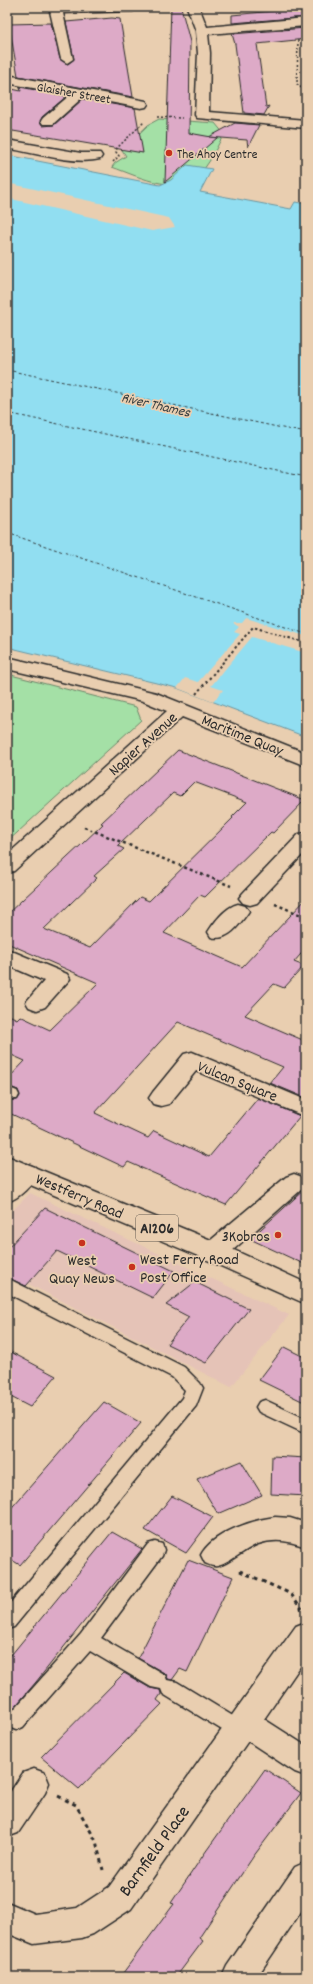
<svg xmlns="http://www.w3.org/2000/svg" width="313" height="1984" font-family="Dekko,sans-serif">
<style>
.built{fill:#e5c3b7}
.green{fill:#a4e0a6;stroke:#688668}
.water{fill:#91def1;stroke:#6896a2}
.pier{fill:#e9ceb0}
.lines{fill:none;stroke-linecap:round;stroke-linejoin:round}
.ferry{stroke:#353d3f;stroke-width:1;stroke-dasharray:3 2.5;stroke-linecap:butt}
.building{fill:#ddaac7;stroke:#2b2b2b;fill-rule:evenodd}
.service-casing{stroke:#2b2b2b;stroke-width:3}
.minor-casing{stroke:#2b2b2b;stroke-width:3}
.tertiary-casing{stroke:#2b2b2b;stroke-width:3}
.primary-casing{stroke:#2b2b2b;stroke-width:3}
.path-far3{stroke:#2b2b2b;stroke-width:1.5;stroke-dasharray:2 2;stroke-linecap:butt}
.path-far2{stroke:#2b2b2b;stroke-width:2;stroke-dasharray:2.5 2.5;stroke-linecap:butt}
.path-far1{stroke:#2b2b2b;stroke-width:2.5;stroke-dasharray:3 3;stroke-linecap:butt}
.path{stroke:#2b2b2b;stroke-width:3;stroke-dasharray:4 4;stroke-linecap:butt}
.service{fill:#e9ceb0;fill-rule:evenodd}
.minor{fill:#e9ceb0;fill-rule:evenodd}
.tertiary{fill:#e9ceb0;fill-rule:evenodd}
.primary{fill:#e9ceb0;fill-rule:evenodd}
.poi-dot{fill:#c8321e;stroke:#e9ceb0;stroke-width:1.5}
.labels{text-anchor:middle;stroke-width:3.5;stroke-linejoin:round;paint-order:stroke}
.far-street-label{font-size:13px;fill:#2b2b2b;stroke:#e9ceb0}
.far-poi-label{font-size:13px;fill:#2b2b2b;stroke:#e9ceb0;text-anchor:start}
.far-water-label{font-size:14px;font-style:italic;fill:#353d3f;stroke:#e9ceb0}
.shield{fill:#e9ceb0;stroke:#645c53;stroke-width:1}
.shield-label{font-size:15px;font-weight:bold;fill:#2b2b2b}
.street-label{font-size:16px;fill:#2b2b2b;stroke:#e9ceb0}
.poi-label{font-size:16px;fill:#2b2b2b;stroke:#e9ceb0;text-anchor:end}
.near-street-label{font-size:19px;fill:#2b2b2b;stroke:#e9ceb0}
</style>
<rect width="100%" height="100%" fill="#e9ceb0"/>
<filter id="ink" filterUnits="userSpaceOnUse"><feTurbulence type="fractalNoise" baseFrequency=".025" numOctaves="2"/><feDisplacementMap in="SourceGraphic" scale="8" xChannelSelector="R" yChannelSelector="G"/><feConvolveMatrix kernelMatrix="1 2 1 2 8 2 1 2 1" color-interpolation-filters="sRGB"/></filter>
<g filter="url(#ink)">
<polygon class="built" points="30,1193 289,1315 231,1387 7,1273 7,1216"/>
<g class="green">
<path d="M159,119L215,123L224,134C217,146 212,159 204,169C182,199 140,177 112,167L115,163L126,156L122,150L148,125Z"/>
<polygon points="7,674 136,707 141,720 7,842"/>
</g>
<polygon class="water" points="7,155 160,185 171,180 187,165 212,169 200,192 291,209 295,202 306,204 306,737 177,688 7,647"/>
<g class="pier">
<polygon points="7,183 169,218 175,227 152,231 7,198"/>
<polygon points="246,618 306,636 306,653 252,637 211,686 223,690 213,702 177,688 185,678 198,682 240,634 234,632 239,627 233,623 242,623"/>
</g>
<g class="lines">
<g class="ferry">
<polyline points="7,370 306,433"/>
<polyline points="7,413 306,477"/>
<polyline points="7,533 306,634"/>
</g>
</g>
<g class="building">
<polygon points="171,7 181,7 190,42 189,133 217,138 165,182"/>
<polygon points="306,8 306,17 232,23 232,15"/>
<polygon points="112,18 120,19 133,97 18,76 9,24 51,23 60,59 68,64 74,59 66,22"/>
<polygon points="306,28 306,39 257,44 266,107 269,106 264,115 244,113 235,44 232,34"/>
<polygon points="20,87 67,96 42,117 40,122 43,126 54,125 83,99 135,108 143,153 7,130 7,88 21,91"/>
<polygon points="235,123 259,125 248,147 247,140 209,137"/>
<path d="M178,750L305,800L273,833L271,832L205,897L200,895L164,933L242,967L306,899V948L294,962L304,966L284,988L274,984L245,1015L305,1041L306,1040V1098L270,1083L283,1067L178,1022L95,1113L148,1138L154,1131L209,1157L258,1098L300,1116L226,1205L128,1162L124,1167L7,1112V1100H17L20,1096L18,1090L7,1086V1080L25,1061L7,1053V1014L17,1019L20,1016L50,1030L98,983L7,943V914L82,844L103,824L101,823ZM194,782L247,802L232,817L233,818L149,901L140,897L90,948L44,929L97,878L94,876L124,849L118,846L173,793L180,796Z"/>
<polygon points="306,1188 306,1265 250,1239"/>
<polygon points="45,1208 174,1271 153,1298 57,1251 26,1286 7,1277 7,1249"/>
<polygon points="195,1282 249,1309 206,1363 167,1344 189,1317 166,1305"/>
<polygon points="284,1347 306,1358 306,1403 259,1380"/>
<polygon points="7,1350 56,1376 30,1407 7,1395"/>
<polygon points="104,1402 141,1423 20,1565 7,1557 7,1513"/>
<polygon points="272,1456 306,1458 306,1496 271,1494"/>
<polygon points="241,1461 262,1495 218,1514 197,1479"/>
<polygon points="172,1496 213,1517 186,1553 145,1530"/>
<polygon points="112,1532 142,1549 36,1682 7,1716 7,1660"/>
<polygon points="188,1560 233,1577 187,1672 180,1669 172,1680 168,1679 166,1674 138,1658"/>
<polygon points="124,1673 150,1688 160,1690 161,1694 157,1700 162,1704 79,1789 41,1757"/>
<polygon points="265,1769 301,1793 253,1857 199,1938 203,1941 176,1977 120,1977 174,1904 171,1903 204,1854"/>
</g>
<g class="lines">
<g class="service-casing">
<g id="service">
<polygon points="7,1087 17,1091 19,1095 17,1099 7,1099"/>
<polygon points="7,1278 184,1367 200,1383 203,1388 196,1406 14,1627 7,1629 7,1607 182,1398 185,1390 172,1377 7,1293"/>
<polygon points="265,1400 306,1419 306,1434 259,1412 256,1407 259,1402"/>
<polygon points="155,1542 162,1544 164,1550 162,1556 101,1638 165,1675 167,1680 177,1682 246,1724 249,1730 246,1736 239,1739 232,1736 163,1694 161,1689 151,1687 90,1651 23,1727 16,1730 9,1727 7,1719 9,1715 81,1634 148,1544"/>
</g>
</g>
<g class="minor-casing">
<g id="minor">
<polygon points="49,7 139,7 133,11 63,13 73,59 67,63 61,59"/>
<polygon points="187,7 199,7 207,27 306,18 306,26 208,34 210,53 209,112 306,120 306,128 197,118 195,115 198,53 196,31"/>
<polygon points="7,75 141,100 146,101 148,104 146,107 141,108 83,97 53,124 43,124 41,121 43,118 70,95 7,83"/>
<path d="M7,140L81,153H100L102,156L100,159C75,165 33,153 7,148Z"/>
<polygon points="7,657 156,693 306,753 306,766 182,717 14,871 7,873 7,855 167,711 143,701 7,669"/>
<polygon points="306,833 306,851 257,903 250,905 243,903 239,898 243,893 299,834"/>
<path d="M238,904L245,906L249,911C240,924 228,942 211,937L208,932C215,921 226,907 238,904Z"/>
<polygon points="7,949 67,974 70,979 45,1007 37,1010 29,1007 26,1002 44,981 7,965"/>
<polygon points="192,1052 306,1100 306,1117 196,1071 169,1104 161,1106 153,1104 149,1098 153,1092 184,1054"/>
<path d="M27,1164L35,1167L39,1173C32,1185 20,1198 7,1202V1178L19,1167Z"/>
<polygon points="294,1174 302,1177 306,1183 302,1189 223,1259 214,1261 205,1259 202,1252 205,1245 286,1177"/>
<path d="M275,1517L290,1518L306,1523V1547C290,1541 275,1538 258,1544C246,1548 224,1568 214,1566C211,1566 208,1564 205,1563L201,1555C212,1533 252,1520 275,1517Z"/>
<polygon points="306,1622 306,1658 264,1719 306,1746 306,1776 295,1772 248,1741 131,1909 93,1934 82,1938 34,1944 7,1933 7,1902 35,1914 77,1908 109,1887 296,1626"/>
<polygon points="34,1769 45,1773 49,1783 45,1793 18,1833 7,1837 7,1797 23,1773"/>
</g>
</g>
<g class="tertiary-casing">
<polygon id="tertiary" points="306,1862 306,1904 257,1977 222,1977 227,1966 295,1867"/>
</g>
<g class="primary-casing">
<polygon id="primary" points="7,1156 223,1245 306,1283 306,1304 205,1259 7,1175"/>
</g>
<g class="path-far3">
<polyline points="298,40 297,84 306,92"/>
<polyline points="157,117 182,118"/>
<polyline points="113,162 119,156 116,152 117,148 144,122"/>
</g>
<polyline class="path-far2" points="196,694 253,627 306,643"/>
<g class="path-far1">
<polyline points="84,827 231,886"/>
<polyline points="275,904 306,917"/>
</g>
<g class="path">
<polyline points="240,1571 291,1594 302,1609"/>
<polyline points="58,1796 76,1805 96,1841 103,1870"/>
</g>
<use href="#service" class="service"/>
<use href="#minor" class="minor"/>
<use href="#tertiary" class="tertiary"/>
<use href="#primary" class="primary"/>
</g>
</g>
<g class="poi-dot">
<circle cx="169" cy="153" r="4"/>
<circle cx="278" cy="1235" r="4"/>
<circle cx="82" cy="1243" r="4"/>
<circle cx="132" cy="1267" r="4"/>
</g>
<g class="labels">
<g class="far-street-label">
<text transform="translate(74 92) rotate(10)" y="5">Glaisher Street</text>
</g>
<g class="far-poi-label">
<text x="177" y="158">The Ahoy Centre</text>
</g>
<g class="far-water-label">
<text transform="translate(156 404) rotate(13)" y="5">River Thames</text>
</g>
<rect class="shield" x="136" y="1215" width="42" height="26" rx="3"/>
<g class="shield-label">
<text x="157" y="1233">A1206</text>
</g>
<g class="street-label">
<text transform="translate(243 734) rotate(22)" y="6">Maritime Quay</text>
<text transform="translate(142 743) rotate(-42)" y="6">Napier Avenue</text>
<text transform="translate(238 1080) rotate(22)" y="6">Vulcan Square</text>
<text transform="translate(80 1195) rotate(23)" y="6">Westferry Road</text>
</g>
<g class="poi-label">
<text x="270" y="1241">3Kobros</text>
<text x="140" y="1264" text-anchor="start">West Ferry Road<tspan x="140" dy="18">Post Office</tspan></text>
<text x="82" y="1265" text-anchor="middle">West<tspan x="82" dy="18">Quay News</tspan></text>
</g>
<g class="near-street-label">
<text transform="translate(153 1850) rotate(-54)" y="7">Barnfield Place</text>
</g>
</g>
<rect width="313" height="1984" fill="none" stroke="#e9ceb0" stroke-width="24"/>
<rect x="12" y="12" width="289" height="1960" fill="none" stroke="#2b2b2b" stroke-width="1.5" filter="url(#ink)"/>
</svg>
